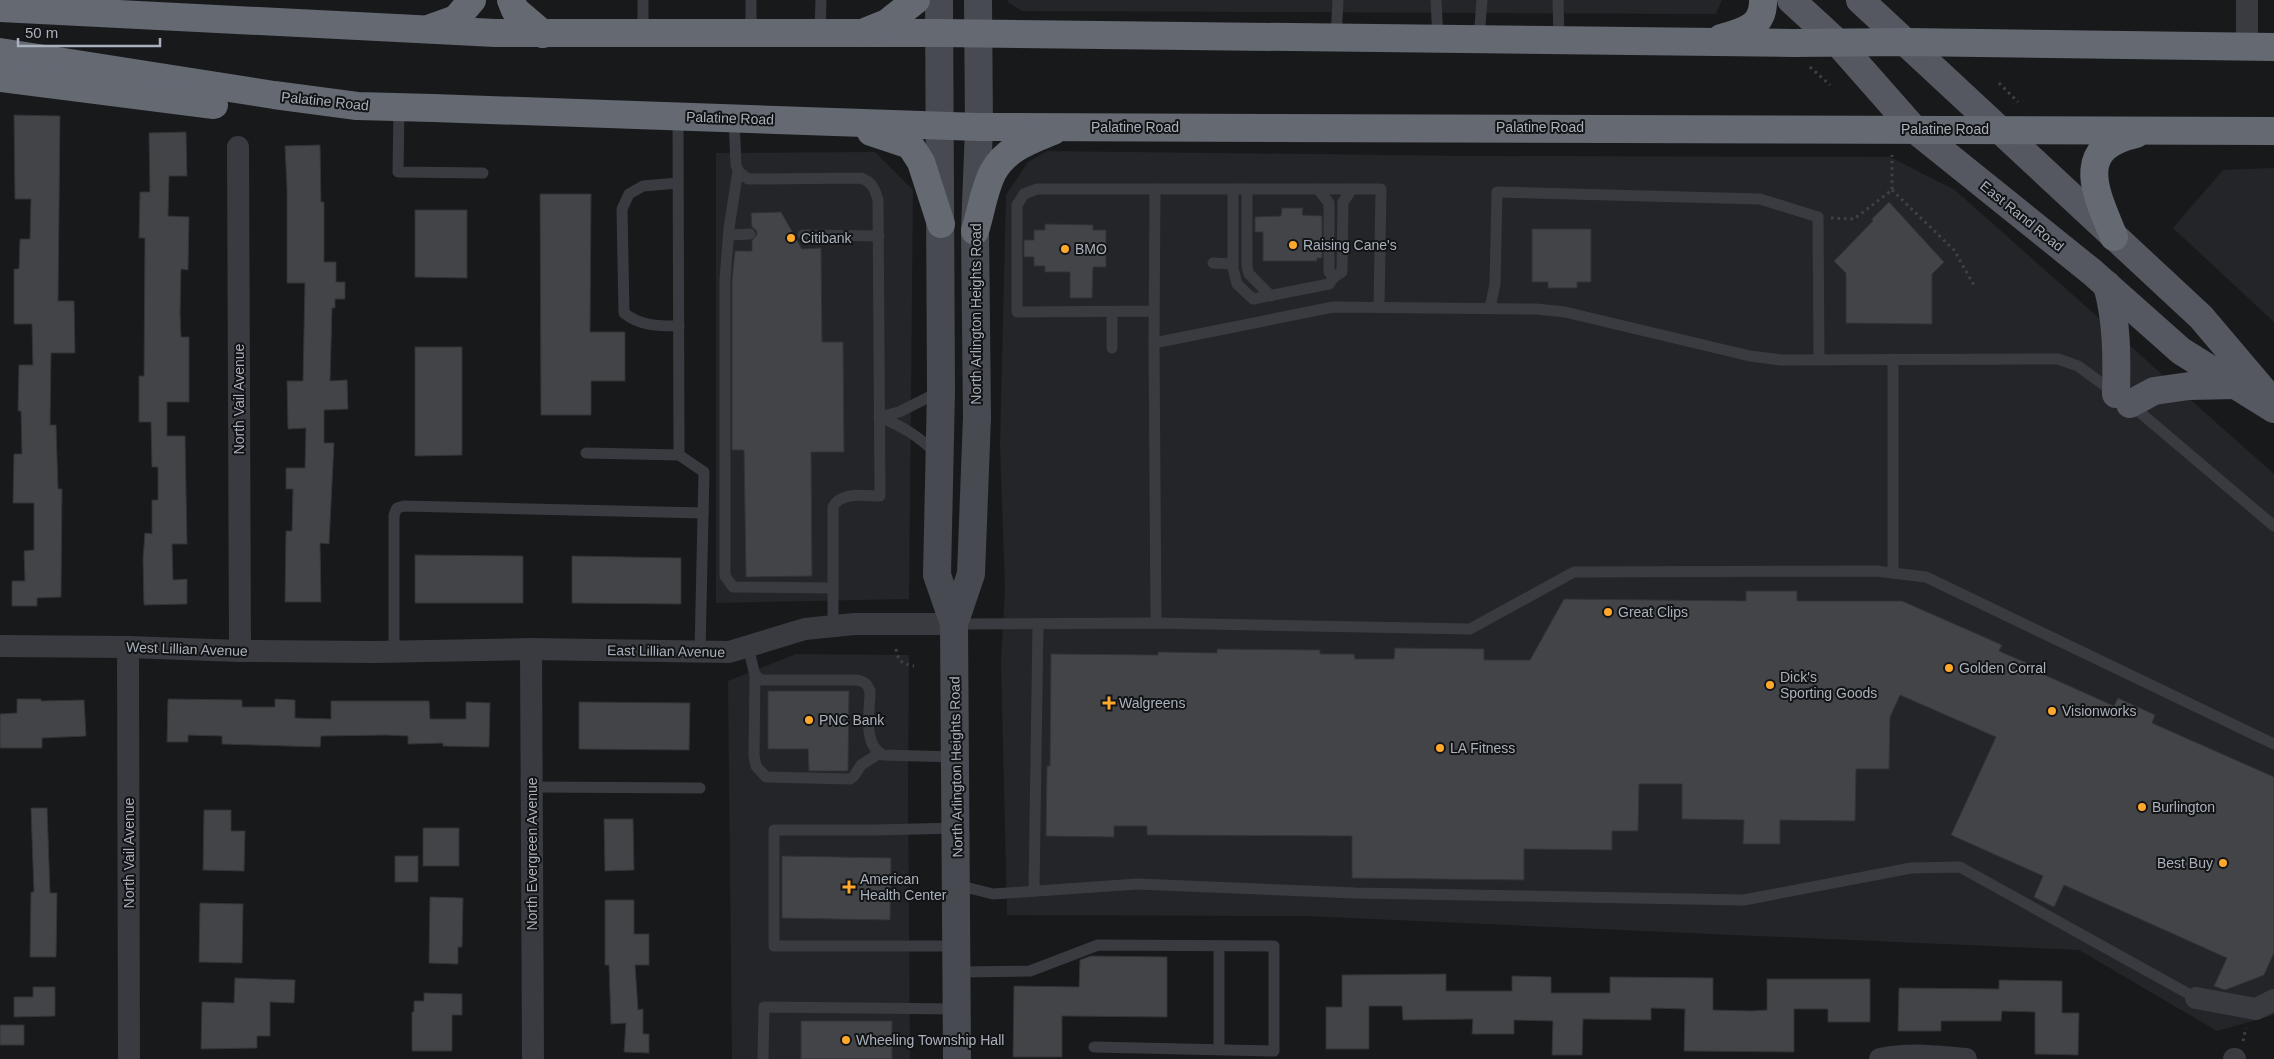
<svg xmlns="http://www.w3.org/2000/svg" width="2274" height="1059" font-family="Arial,sans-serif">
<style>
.built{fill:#242528}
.building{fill:#424448;stroke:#323337}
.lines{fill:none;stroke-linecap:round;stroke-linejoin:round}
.path{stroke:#3f4248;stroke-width:3;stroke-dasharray:2.5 4;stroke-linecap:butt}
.lane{stroke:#393b40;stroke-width:11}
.street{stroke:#393b40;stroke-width:22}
.secondary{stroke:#474a51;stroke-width:28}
.primary{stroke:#555860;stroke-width:28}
.highway{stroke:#646972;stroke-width:28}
.poi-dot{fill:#ffa82c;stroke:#131416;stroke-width:2}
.labels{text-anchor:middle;stroke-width:4;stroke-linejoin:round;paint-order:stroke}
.street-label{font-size:14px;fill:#aab1bc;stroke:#131416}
.poi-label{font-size:14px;fill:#aab1bc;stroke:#131416;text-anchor:start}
</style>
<rect width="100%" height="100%" fill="#18191b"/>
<g class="built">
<polygon points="1008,0 1722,0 1716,14 1022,11 1008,2"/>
<polygon points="1047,151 1473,156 1890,157 1955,190 2274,474 2274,1015 2217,1031 2079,950 1304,916 1007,915 1001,662 1005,589 1000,446 1006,195 1028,162"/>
<polygon points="875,152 913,190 909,599 716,603 716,153"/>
<polygon points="2274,168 2274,322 2173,228 2223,170"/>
<polygon points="796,654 909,655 908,787 910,1059 732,1059 728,681"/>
</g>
<g class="building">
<polygon points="14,115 60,116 58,301 74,301 75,353 51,353 50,425 56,425 58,489 62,489 61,597 37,598 37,606 12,606 12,581 25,581 24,551 34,550 34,503 13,503 14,454 22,454 21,411 18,411 19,365 33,365 32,324 14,324 14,269 19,269 20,239 30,239 31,199 15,199"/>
<polygon points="186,132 187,176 169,176 168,216 189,217 188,270 181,269 180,313 181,337 189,337 189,402 167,402 167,436 185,436 187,544 172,544 173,580 187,579 187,604 144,605 143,559 145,533 152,534 152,500 158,500 158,467 152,467 151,422 139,422 139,376 144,376 145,238 139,238 140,192 150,192 149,133"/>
<polygon points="320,145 321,202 324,202 324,262 336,262 336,282 345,282 345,299 335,299 335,308 332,308 330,381 347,380 348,409 324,410 324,443 334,443 329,544 320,543 321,602 285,602 286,531 292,531 293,489 286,489 286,468 305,468 306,428 288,429 287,381 303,381 305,283 287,283 287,188 285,146"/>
<polygon points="540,194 591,194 590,332 625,332 625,381 591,381 591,415 541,415"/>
<polygon points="1889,202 1944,262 1932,274 1932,324 1846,323 1846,273 1834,261 1873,221 1872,219"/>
<polygon points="1282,208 1303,208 1302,215 1322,216 1322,258 1317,258 1317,261 1263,261 1263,232 1255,232 1255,217 1281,216"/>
<polygon points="415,210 467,210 467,278 415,277"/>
<polygon points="781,212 802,249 821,248 822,342 843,342 844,452 811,452 812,576 746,577 744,450 732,450 732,280 735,251 752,251 752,241 757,234 756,230 752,227 751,213"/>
<polygon points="1045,224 1093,225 1093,230 1106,230 1106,267 1093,267 1092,298 1070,298 1070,272 1045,272 1045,266 1034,266 1034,257 1024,257 1024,240 1034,240 1034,230 1045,230"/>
<polygon points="1532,229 1591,229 1591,282 1577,282 1577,288 1548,288 1548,282 1532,282"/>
<polygon points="415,347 462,347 462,455 415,456"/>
<polygon points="415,555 523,556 523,603 415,603"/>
<polygon points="572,556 681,558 681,604 572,603"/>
<polygon points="1746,591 1797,591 1797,601 1902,601 2002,645 1999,651 2029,664 2027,667 2114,706 2118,698 2155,715 2152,723 2274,777 2274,953 2264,975 2225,990 2214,986 2227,958 2064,885 2054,907 2034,897 2043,876 1951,835 1996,737 1900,695 1890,717 1889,769 1856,769 1855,821 1780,820 1780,844 1743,844 1744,820 1682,819 1682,784 1639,784 1638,831 1612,831 1612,850 1524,849 1524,880 1352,878 1352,836 1147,835 1147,826 1114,826 1114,837 1046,836 1047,766 1050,766 1051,654 1158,655 1158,652 1217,653 1217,649 1320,650 1320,654 1354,654 1355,659 1394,659 1395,648 1484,649 1484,660 1530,660 1564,599 1746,601"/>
<polygon points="768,691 849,691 848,771 809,771 808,749 768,749"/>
<polygon points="17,699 41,699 41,701 84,700 86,736 42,738 42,748 0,748 0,714 17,713"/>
<polygon points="168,699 242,700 242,707 275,707 275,699 295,700 295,718 331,719 331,701 429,701 430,719 466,719 466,702 490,703 489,747 443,746 443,743 408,744 408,736 386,735 321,736 320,747 222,744 222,736 188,735 188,742 167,742"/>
<polygon points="579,702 690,703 689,750 579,749"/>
<polygon points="31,808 47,808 50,893 57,893 56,957 30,957 31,892 34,892"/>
<polygon points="204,810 231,810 231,831 245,831 244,871 203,870"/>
<polygon points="604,819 633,819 634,870 605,871"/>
<rect x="423" y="828" width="36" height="38"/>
<rect x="395" y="856" width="23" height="26"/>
<polygon points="782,856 891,858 890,920 782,918"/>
<polygon points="430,897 463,898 462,947 458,947 458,964 429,963"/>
<polygon points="605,900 634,900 634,934 649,934 649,965 635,965 638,1010 643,1009 643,1034 649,1034 649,1053 624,1052 626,1023 611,1024 609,965 605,965"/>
<polygon points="200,903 243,904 242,963 199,962"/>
<polygon points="1091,956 1167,957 1167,1017 1062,1016 1062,1057 1013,1057 1014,986 1079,987 1080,960"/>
<polygon points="1446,974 1446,991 1512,991 1512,976 1551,977 1551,993 1610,993 1610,977 1713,978 1713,1010 1751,1011 1767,1010 1767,979 1870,979 1870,1022 1828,1022 1828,1009 1794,1009 1794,1052 1684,1051 1685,1009 1651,1008 1651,1020 1583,1019 1582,1055 1552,1055 1553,1021 1514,1020 1514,1034 1472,1034 1473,1019 1403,1020 1402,1006 1369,1006 1369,1049 1326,1049 1326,1007 1342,1007 1342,975"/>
<polygon points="235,978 295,980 294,1003 270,1002 270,1036 257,1036 257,1048 201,1049 202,1002 234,1003"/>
<polygon points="1999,980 2062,981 2062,1013 2079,1013 2078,1055 2035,1054 2035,1012 2002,1011 2001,1021 1941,1021 1941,1031 1898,1031 1899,988 1999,989"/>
<polygon points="33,987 55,987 55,1016 14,1017 14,997 33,997"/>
<polygon points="424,993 462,994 462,1015 452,1015 452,1051 412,1051 412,1012 414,1012 414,1001 424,1001"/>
<rect x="801" y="1021" width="91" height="38"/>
<rect x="0" y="1025" width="24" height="20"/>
</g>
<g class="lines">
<g class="path">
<polyline points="1810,67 1830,85"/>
<polyline points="1999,83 2018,102"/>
<polyline points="1892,190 1954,250 1975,287"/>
<polyline points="1831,218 1854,219 1892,190 1892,155"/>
<path d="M896,649C898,661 902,664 914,666"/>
<polyline points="2243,1041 2246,1028"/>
</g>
<g class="lane">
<polyline points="643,0 643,33"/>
<polyline points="751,0 751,33"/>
<polyline points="1436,0 1438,39"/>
<polyline points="1558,0 1559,40"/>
<polyline points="820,33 821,0"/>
<polyline points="1336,37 1338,0"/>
<polyline points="1479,39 1482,0"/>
<polyline points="399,107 398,172 483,173"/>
<path d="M734,118L736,165L738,171L748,179L861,178C872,182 875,189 878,200L880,496C865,496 841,491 833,507V626"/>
<polyline points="738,171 729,228 725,280 725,576 733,587 833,588"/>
<path d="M678,183L643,186L629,194L622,209L624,313C640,326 658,326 679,326"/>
<polyline points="1155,189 1381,189 1379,307"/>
<polyline points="1233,189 1233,268 1237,284 1253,299 1329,284 1334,277 1342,272 1343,202 1352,189"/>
<polyline points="1247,189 1247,267 1249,274 1271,296"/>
<polyline points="1318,189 1329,203 1329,272 1334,277"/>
<polyline points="729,235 750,234"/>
<polyline points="803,235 879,236"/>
<polyline points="1213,263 1233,264"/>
<polyline points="1490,308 1495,284 1497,192 1760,199 1818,217 1819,359"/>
<polyline points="1112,312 1112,348"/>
<polyline points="1154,343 1155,189 1037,189 1024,194 1017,205 1017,312 1154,311"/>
<polyline points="2130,404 2274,526"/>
<polyline points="586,453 679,455 678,116"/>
<path d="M937,454C919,437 903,426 879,417L899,412L939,392"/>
<polyline points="679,455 704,472 700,652"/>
<polyline points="1893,573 1893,359"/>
<polyline points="1156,623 1154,343 1333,307 1536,309 1565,312 1750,356 1781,360 2058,359 2078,366 2115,393"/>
<polyline points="954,624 1156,623 1470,629 1574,572 1876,571 1926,577 2274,744"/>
<path d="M748,647L755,675L761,680H855C864,681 867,683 870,691C870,712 862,744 883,755L955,757"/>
<polyline points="394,652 394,515 397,508 404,506 703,513"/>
<polyline points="755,675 754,755 756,766 766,777 850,779 854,776 861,765 880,753"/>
<polyline points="532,787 700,788"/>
<polyline points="956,828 876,830 774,830 774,946 957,946"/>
<polyline points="957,885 993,894 1137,884 1355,893 1744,900 1911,868 1960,867 2196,998"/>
<polyline points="1034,891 1038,624"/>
<polyline points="1219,946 1219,1049"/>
<polyline points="957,972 1030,971 1098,945 1274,946 1274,1051 1094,1047"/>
<polyline points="763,1059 764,1007 957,1009"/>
</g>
<g class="street">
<polyline points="2247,0 2247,46"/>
<polyline points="238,147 240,651"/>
<polyline points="0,646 128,647 240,651 374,652 531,649 729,652 805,629 854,624 954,624"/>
<polyline points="128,647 129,1059"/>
<polyline points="531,649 533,1059"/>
<polyline points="2196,998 2256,1009 2274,1000"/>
<path d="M1880,1059C1908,1053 1937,1056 1966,1059"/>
<polyline points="2234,1059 2235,1059"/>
</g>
<g class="secondary">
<polyline points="939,0 941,391 937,575 954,624 957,1059"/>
<polyline points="954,624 971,574 977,417 975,231 979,127 978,0"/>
</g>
<g class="primary">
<polyline points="1791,0 1839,44 1913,128 2092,272 2181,351 2274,409"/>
<polyline points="1860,0 2201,317 2267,395"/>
<path d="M2107,285C2117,321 2117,357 2116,394"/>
<polyline points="2130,404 2154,391 2189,386 2236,385"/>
</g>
<g class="highway">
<polyline points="511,0 515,10 543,34"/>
<polyline points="0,8 495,33 940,33 1794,43 1907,42 2274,47"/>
<polyline points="431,28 456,19 472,0"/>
<polyline points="867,31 887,23 916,0"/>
<path d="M1721,38C1743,32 1764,27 1763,0"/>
<polyline points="0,52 274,95 357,106 433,108 979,127 2274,131"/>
<polyline points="0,78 214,105"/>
<polyline points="871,132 910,145 921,162 941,224"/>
<path d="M975,231C981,212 984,189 993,172C1005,149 1031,140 1053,131"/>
<path d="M2114,237C2097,195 2071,148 2136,134"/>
</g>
</g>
<g class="poi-dot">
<circle cx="791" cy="238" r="5"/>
<circle cx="1293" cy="245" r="5"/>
<circle cx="1065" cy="249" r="5"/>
<circle cx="1608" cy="612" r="5"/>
<circle cx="1949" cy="668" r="5"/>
<circle cx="1770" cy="685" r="5"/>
<path d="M1106.5 695.5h5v5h5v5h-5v5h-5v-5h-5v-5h5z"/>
<circle cx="2052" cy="711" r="5"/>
<circle cx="809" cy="720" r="5"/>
<circle cx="1440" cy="748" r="5"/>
<circle cx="2142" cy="807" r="5"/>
<circle cx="2223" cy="863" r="5"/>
<path d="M846.5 879.5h5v5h5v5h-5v5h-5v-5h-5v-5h5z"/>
<circle cx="846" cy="1040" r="5"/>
</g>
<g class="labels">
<g class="street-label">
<text transform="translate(325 101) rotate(6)" y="5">Palatine Road</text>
<text transform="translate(730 118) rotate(2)" y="5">Palatine Road</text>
<text x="1135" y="132">Palatine Road</text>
<text x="1540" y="132">Palatine Road</text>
<text x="1945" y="134">Palatine Road</text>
<text transform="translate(2022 216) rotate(39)" y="5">East Rand Road</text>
<text transform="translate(976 314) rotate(-90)" y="5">North Arlington Heights Road</text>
<text transform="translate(239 399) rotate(-90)" y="5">North Vail Avenue</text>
<text transform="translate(187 649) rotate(2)" y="5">West Lillian Avenue</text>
<text transform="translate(666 651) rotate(1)" y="5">East Lillian Avenue</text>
<text transform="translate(956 767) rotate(-91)" y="5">North Arlington Heights Road</text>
<text transform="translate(129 853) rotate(-90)" y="5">North Vail Avenue</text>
<text transform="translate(532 854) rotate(-90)" y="5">North Evergreen Avenue</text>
</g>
<g class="poi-label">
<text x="801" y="243">Citibank</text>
<text x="1303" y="250">Raising Cane's</text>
<text x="1075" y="254">BMO</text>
<text x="1618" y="617">Great Clips</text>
<text x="1959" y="673">Golden Corral</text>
<text x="1780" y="682">Dick's<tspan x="1780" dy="16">Sporting Goods</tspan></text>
<text x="1119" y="708">Walgreens</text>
<text x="2062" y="716">Visionworks</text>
<text x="819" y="725">PNC Bank</text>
<text x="1450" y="753">LA Fitness</text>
<text x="2152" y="812">Burlington</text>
<text x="2213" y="868" text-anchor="end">Best Buy</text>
<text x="860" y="884">American<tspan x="860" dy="16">Health Center</tspan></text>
<text x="856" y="1045">Wheeling Township Hall</text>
</g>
</g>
<path d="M18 38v8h142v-8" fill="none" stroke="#aab1bc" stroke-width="2.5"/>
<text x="25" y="38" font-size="15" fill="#aab1bc" stroke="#131416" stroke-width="4" paint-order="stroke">50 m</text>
</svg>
